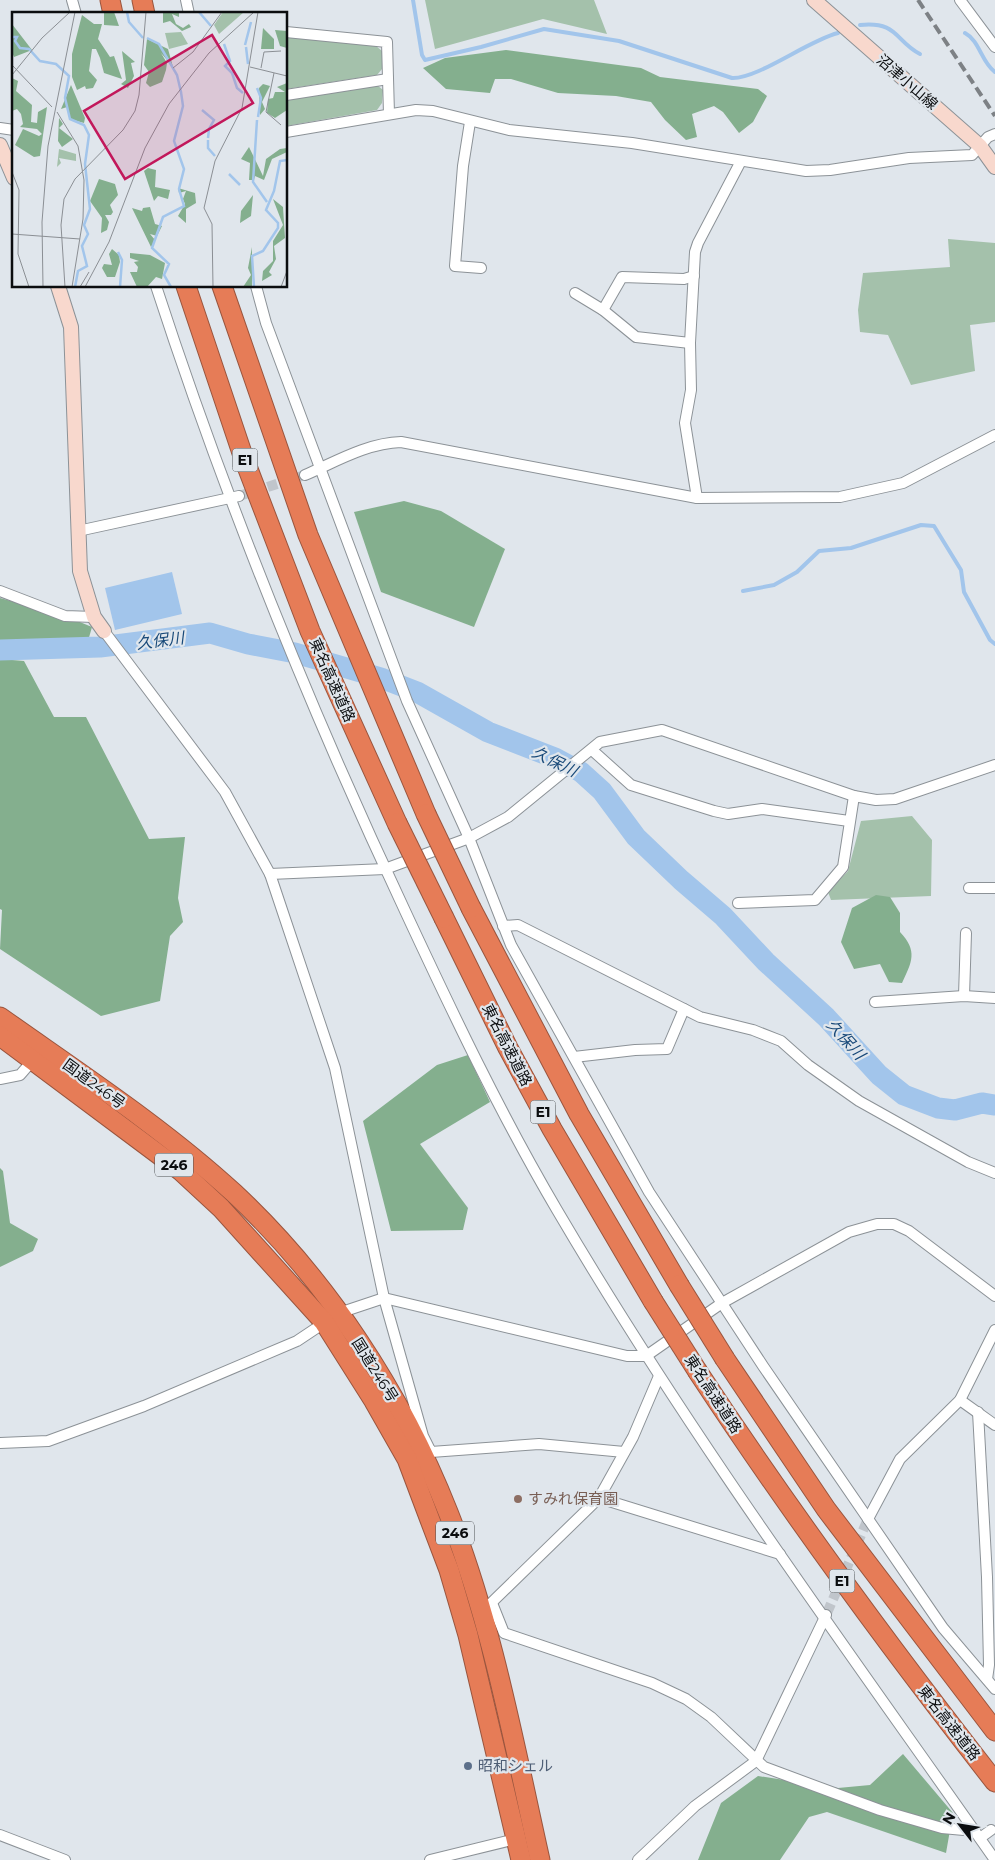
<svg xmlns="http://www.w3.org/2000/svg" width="995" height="1860" font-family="Montserrat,'Noto Sans JP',sans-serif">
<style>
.green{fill:#a4c1ab}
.forest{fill:#84af8e}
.water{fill:#a2c5eb}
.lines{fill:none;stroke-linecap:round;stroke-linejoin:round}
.stream{stroke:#a2c5eb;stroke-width:4}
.river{stroke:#a2c5eb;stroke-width:21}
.street-tunnel{stroke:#c0c5cb;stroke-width:10;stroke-dasharray:10 5;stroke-linecap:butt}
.street-casing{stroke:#8c9297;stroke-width:12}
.secondary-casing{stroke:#8c9297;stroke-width:16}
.highway-casing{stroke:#99553e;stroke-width:21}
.street{stroke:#fff;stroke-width:10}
.secondary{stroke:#f8d8cd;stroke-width:14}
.highway{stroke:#e67c57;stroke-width:19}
.rail{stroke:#7d8185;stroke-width:4;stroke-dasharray:10 5;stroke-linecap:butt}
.highway-bridge-casing{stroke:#99553e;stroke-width:21;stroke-linecap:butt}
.highway-bridge{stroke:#e67c57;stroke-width:19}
.education-dot{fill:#8d6e63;stroke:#e0e6ec;stroke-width:2}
.service-dot{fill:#5c6f8a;stroke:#e0e6ec;stroke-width:2}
.labels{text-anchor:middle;stroke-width:4.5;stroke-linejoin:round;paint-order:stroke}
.shield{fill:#e0e6ec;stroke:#4b4e51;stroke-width:1}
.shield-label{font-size:14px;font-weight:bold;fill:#0b0d0f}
.street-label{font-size:15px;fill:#0b0d0f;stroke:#e0e6ec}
.education-label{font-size:15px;fill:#785e54;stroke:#e0e6ec;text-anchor:start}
.service-label{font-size:15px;fill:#4e5e75;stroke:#e0e6ec;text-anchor:start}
.water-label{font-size:16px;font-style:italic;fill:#184979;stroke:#e0e6ec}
.inset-river{fill:none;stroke:#a2c5eb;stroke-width:2.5}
.inset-road{fill:none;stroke:#8b8f94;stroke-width:1}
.view{fill:#c2185b;fill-opacity:0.15;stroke:#c2185b;stroke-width:2.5}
.inset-edge{fill:none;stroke:#0b0d0f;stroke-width:2.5}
</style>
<rect width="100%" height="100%" fill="#e0e6ec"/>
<g class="green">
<polygon points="425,0 594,0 607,34 543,19 435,49"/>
<polygon points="286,37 376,46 382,51 382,69 377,75 286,89"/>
<polygon points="377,85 383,90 382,103 377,110 286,126 286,99"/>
<polygon points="948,239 995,243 995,322 970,325 975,371 911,385 888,335 860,332 858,310 863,273 950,267"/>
<polygon points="912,816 932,840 931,896 831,900 828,892 848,871 861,821"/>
</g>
<g class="forest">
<polygon points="506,50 641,68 660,77 758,89 767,96 753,122 739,133 723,112 714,106 692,114 697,137 686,140 665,120 651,102 616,96 558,93 511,79 495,79 490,93 446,89 423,68 445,58"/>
<polygon points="404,501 441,511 505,549 474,627 381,592 354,512"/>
<polygon points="0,598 65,616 92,627 88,641 0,641"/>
<polygon points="0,659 24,661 54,717 86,717 149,839 185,837 178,898 183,922 170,936 160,1001 101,1016 0,949 2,910 0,909"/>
<path d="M876,895L890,897L900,913V932C918,951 912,962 902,983L889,982L880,964L854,969L841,942L852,908Z"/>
<polygon points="468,1055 490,1102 420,1144 468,1208 463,1230 391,1231 363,1121 437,1065"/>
<polygon points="0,1168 3,1171 10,1223 38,1239 33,1251 0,1267"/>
<polygon points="903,1754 953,1813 946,1853 827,1812 809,1817 780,1860 698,1860 721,1803 758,1776 838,1788 870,1785"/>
</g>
<polygon class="water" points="172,572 182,614 115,630 105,588"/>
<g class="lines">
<g class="stream">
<path d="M413,0L422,55L425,60L481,47L544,29L619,41L732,78C758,79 807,41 838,33"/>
<path d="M860,25C898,21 895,41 920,54"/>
<path d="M965,33C980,41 981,62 995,72"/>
<polyline points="743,591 774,585 797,572 819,551 851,548 921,525 934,526 961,570 964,592 990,640 995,644"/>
</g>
<polyline class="river" points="0,650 100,647 210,633 248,644 295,653 381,678 417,692 488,732 555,758 581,772 602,791 636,837 681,880 723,916 766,962 826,1017 879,1075 904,1095 938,1108 955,1110 982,1103 995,1105"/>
<g class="street-tunnel">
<polyline points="239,496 305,475"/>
<polyline points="827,1613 868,1519"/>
</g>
<g class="street-casing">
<g id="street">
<polyline points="72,0 76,14"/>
<polyline points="186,0 189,14"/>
<polyline points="960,0 995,47"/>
<polyline points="286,32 387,42 389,114"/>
<polyline points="286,95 388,79"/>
<polyline points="470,122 463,166 455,266 481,268"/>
<polyline points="0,128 14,130"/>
<polyline points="286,132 416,110 433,111 509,130 632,143 806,171 830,170 909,158 972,155 988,137 995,134"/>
<path d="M156,286C226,501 310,709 406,913C453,1014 501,1115 557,1210C689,1435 845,1646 995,1860"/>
<polyline points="256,286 266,323 407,701 469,838 511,945 649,1192 763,1366 943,1628 995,1689"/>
<polyline points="575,293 603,310 636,337 690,343"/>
<polyline points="603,310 622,277 684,279 694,276"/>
<path d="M305,475C335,462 367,443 401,442L697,498L840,497L903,483L995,435"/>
<polyline points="697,498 685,423 691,390 690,343 695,252 698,243 741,161"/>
<polyline points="78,531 239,496"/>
<polyline points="0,591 65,616 94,617"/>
<polyline points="592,750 631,785 714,811 728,814 762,809 849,821"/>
<polyline points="270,874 385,869 469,838 508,817 600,742 662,730 854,796 876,800 895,799 995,765"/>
<polyline points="969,888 995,888"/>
<polyline points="738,903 815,900 843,867 854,796"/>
<polyline points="503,926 518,925 700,1017 753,1030 781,1041 808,1065 859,1101 968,1162 995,1173"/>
<polyline points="964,996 966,933"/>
<polyline points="875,1002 964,996 995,998"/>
<polyline points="574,1057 635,1050 667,1049 684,1009"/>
<polyline points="0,1079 20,1075 33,1060"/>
<polyline points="960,1400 995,1425"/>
<polyline points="978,1412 987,1577 989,1665 987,1679"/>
<polyline points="0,1443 48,1441 144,1406 297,1341 339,1313 384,1298 335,1068 270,874 225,792 104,631"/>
<polyline points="624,1452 539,1444 431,1452 423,1436 384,1298 627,1356 646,1356 722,1303 849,1232 877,1224 894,1224 909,1231 995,1296"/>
<polyline points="599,1498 780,1554"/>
<polyline points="868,1519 900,1459 960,1400 995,1330"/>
<polyline points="492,1603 504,1633 652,1683 686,1699 711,1717 764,1767 880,1810 942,1828 975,1831"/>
<polyline points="487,1607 599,1498 633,1437 659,1376"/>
<polyline points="0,1835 65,1860"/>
<polyline points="980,1838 991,1830"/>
<polyline points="430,1860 516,1839"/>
<polyline points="638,1860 695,1806 756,1761 826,1615"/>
</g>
</g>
<g class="secondary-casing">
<g id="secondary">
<polyline points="814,0 980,146 995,167"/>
<polyline points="0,145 14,178"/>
<polyline points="58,286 71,327 80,571 94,617 104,631"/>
</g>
</g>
<g class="highway-casing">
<g id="highway">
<polyline points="110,0 113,14"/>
<polyline points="142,0 145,14"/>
<polyline points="186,286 243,456 310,631 397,823"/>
<polyline points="222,286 308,535 426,814"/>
<polyline points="471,908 579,1114 679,1285"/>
<polyline points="444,918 508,1048 552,1129 653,1301"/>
<path d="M0,1017C79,1073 162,1127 234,1193C327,1280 401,1393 448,1512C492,1623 514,1744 540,1860"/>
<polyline points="0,1036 181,1171 221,1208 324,1322 374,1401 407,1459 430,1520 449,1570 468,1635 521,1860"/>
<polyline points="725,1359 826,1509 995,1731"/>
<path d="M698,1372C791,1513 891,1649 995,1782"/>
</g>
</g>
<use href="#street" class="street"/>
<use href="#secondary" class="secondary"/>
<use href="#highway" class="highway"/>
<polyline class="rail" points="918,0 995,116"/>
<g class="highway-bridge-casing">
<g id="highway-bridge">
<polyline points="426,814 471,908"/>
<polyline points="397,823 444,918"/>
<polyline points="679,1285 725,1359"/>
<polyline points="653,1301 698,1372"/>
</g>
</g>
<use href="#highway-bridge" class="highway-bridge"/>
</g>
<circle class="education-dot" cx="518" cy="1499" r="5"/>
<circle class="service-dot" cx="468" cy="1766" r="5"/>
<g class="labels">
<g class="shield">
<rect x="232.5" y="448.5" width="25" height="23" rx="4"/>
<rect x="530.5" y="1100.5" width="25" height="23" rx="4"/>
<rect x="155" y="1153.5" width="38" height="23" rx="4"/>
<rect x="436" y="1521.5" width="38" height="23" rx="4"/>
<rect x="829.5" y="1569.5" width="25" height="23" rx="4"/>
</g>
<g class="shield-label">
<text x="245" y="465">E1</text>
<text x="543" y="1117">E1</text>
<text x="174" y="1170">246</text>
<text x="455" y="1538">246</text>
<text x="842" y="1586">E1</text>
</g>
<g class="street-label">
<text transform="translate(907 82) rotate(41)" y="5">沼津小山線</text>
<text transform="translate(332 680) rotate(66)" y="5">東名高速道路</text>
<text transform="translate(507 1045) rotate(63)" y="5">東名高速道路</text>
<text transform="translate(94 1084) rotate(36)" y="5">国道246号</text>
<text transform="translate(375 1370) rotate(58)" y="5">国道246号</text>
<text transform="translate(713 1394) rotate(57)" y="5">東名高速道路</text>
<text transform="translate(949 1723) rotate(52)" y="5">東名高速道路</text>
</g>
<g class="education-label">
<text x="528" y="1504">すみれ保育園</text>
</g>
<g class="service-label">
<text x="478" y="1771">昭和シェル</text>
</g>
<g class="water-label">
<text transform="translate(160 640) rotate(-7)" y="6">久保川</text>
<text transform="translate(555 761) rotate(26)" y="6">久保川</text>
<text transform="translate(846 1039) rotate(48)" y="6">久保川</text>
</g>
</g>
<g transform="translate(12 12)">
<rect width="275" height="275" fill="#e0e6ec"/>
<path d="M211,0H232L207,22L202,13ZM169,20L176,32L157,37L153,21ZM47,137L64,142V149L47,146L49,151L45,155Z" fill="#a4c1ab"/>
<path d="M92,0H102L107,14L92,13ZM151,0H167V5L160,2L164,12L171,16L177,12L179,15L170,19L158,9L151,11ZM70,3L82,12H90L86,27L98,45L102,44L110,67L92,61L88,46L84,37H80L77,59L85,68L81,76L74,77L73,74L65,78L60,65V42ZM275,11V36L268,34L263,18L275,19ZM0,12L20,38L2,45L0,40ZM251,16L262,27V37H249ZM135,27L156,37L161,55L149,41L155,51L154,58L150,70L138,75L134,71L137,60L132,53ZM110,39L123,50L119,51L122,64L116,76L109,72L114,68ZM0,66L6,69L4,79L20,93L19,110L25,111L26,100L35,95L28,144L22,145L3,133L11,117L27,124L30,122L25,117L8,115L11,112L9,102L5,97L0,99ZM275,71V98L263,106L255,101L256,87L261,86L263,80H273L265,75ZM251,72L258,74L250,90L253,97L248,103L247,76ZM59,73L73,106L72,111L58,107L55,95L49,97ZM47,106L51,112L47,116L61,127L50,135L46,129ZM237,135L251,164L254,147L268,137L275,136V140L260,147L252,168L243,164L242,168H237L238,151L229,147ZM136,156L144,158L143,175L158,178L156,187L146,184L142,189L132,159ZM87,167L103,172L106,183L98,193L101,200L99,203H93L97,210L95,218L89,221L90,206L78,189ZM166,176L183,181L184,191L174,197V211L166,204L173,192L171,187L174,179L167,181ZM241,183L239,204L228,211L229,199ZM261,187L271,195L273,226L262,234L264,247L257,260L260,263L250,269L251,259L261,249V229L271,213ZM138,195L143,212L150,214L145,224L138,222L143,228L139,235L120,196L130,199L131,196ZM240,235V275H231L239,263L236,256ZM100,237L107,243L108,250L103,265H95L90,256L92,252L100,253L97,242ZM118,241L138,243L153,251L150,267L144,265L135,275H125L118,260H125L126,255L122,250L127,249L118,246Z" fill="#84af8e"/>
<path class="inset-river" d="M115,0L117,10L131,26M187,0L199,14M0,25H5L3,29L8,36L17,37L28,49L44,52L57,64L53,86L58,107L72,113L77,123L73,152L78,197L72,213L76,222L70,234L75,254L66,259L63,275M135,26L147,32L165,63L169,80L171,94L162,129L172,157L167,177L172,194L151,205L140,236L157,252L152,263L159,275M212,32L218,49L213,54L220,61L225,76L231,81M233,33L239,10M234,35L236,52M245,76L249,86L246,105M190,98L202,108L197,117L196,126M245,108L241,170L255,190M196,128V136L203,144M217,162L228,173M106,240L110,248L108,275M242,275L240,244L251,239L266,216V211L254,198L262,179L268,149L275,148"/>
<path class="inset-road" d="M0,53L40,95M238,55L275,64M161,56L181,40L210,0M249,56L252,40L269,39M262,61L254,100L269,113M0,63L30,26L58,0M45,100L66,134L72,168L71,207L60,275M0,160L7,178L6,242L17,275M0,222L68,227M31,275L30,210L36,134L63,0M53,275L49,213L52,187L63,167L111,118L123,99L127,83L134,0M68,275L77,260M73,275L97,230L133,136L157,92L197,41L242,0M201,275L200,212L192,196L203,149L230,96L246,0M269,275L275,259"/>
<path class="view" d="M200,23L241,91L113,167L72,99Z"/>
<rect width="275" height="275" class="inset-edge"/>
</g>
<g transform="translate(960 1825) rotate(301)" stroke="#e0e6ec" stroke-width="4" paint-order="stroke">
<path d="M0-4L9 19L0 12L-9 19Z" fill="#0b0d0f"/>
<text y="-8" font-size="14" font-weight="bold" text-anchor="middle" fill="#0b0d0f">N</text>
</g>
</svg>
